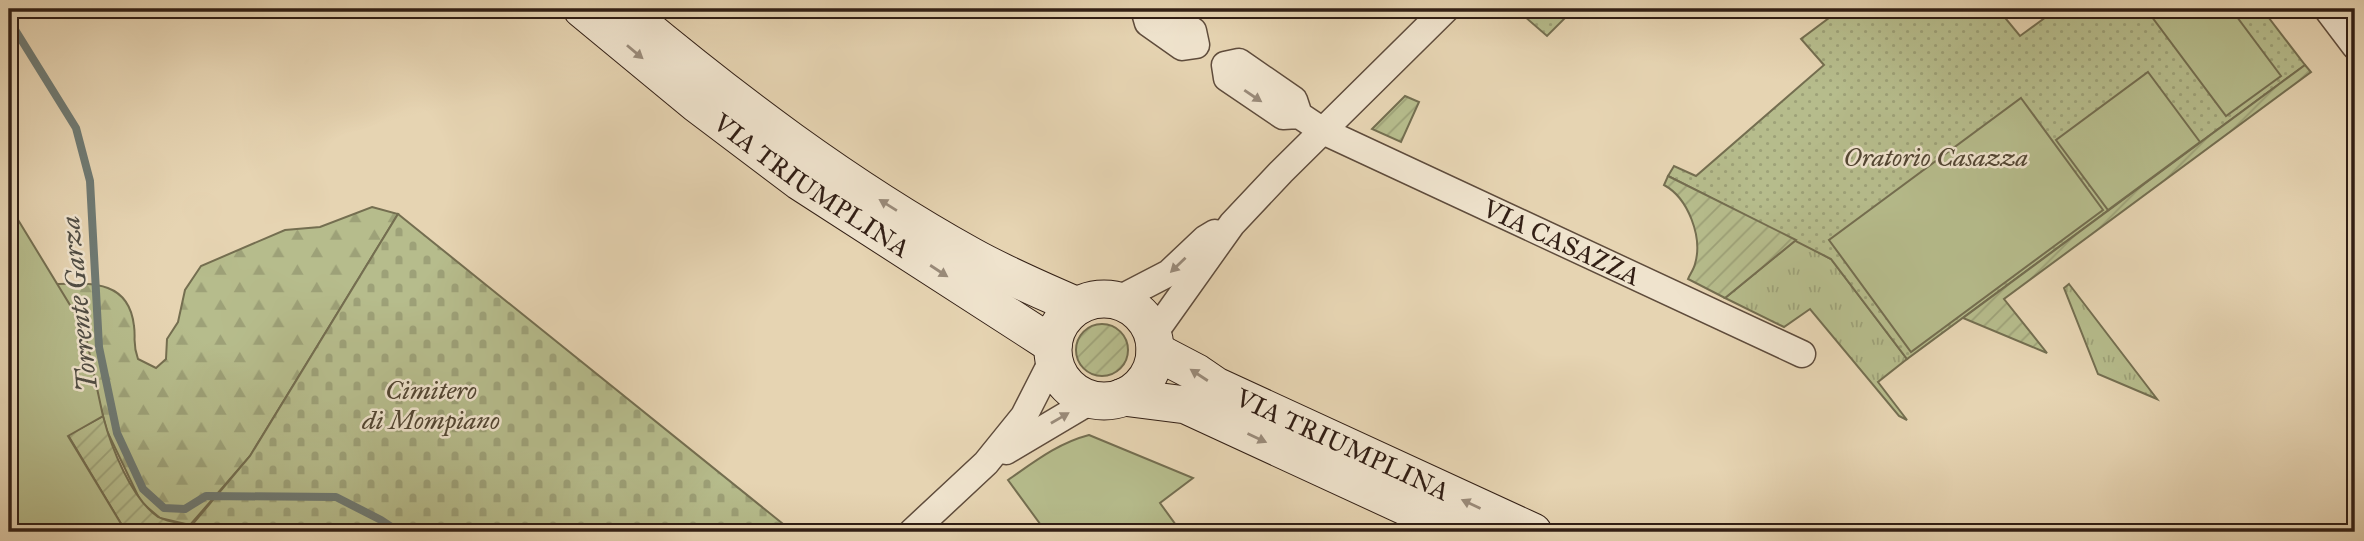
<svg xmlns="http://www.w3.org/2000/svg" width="2364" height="541" font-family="'IM FELL Great Primer',serif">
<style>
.grass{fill:url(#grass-tufts);stroke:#746e50;stroke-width:2}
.forest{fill:url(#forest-firs);stroke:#746e50;stroke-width:2}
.cemetery{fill:url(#cemetery-stones);stroke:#746e50;stroke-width:2}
.park{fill:url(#park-dots);stroke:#746e50;stroke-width:2}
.garden{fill:url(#garden-furrows);stroke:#746e50;stroke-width:2}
.pitch{fill:#b6bc8c;stroke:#746e50;stroke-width:2}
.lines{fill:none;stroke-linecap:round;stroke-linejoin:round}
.stream{stroke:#6f7a73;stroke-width:8}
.minor-casing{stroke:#5f4c3c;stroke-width:29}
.secondary-casing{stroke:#321f15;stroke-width:39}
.minor{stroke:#efe3cd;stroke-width:26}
.secondary{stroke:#efe3cd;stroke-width:37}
.oneway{fill:#9a8b7a}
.labels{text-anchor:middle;stroke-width:5;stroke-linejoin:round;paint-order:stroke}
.park-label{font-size:26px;font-style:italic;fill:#534633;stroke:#efe3cd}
.street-label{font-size:26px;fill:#321f15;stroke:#efe3cd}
.water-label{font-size:28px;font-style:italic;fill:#504d44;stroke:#efe3cd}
</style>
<defs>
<pattern id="grass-tufts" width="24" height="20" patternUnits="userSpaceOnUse" patternTransform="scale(1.75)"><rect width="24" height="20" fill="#b6bc8c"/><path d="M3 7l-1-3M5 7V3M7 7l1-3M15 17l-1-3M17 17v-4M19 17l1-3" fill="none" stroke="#9da178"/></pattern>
<pattern id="forest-firs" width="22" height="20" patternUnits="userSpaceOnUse" patternTransform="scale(1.75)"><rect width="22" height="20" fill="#b6bc8c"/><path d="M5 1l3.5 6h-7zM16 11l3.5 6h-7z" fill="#9da178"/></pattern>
<pattern id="cemetery-stones" width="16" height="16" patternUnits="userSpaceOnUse" patternTransform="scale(1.75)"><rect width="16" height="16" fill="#b6bc8c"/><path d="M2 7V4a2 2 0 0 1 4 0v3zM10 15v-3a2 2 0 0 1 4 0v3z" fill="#9da178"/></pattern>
<pattern id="park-dots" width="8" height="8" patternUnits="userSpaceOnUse" patternTransform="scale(1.75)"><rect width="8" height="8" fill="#b6bc8c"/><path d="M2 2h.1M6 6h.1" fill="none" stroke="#9da178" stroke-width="1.8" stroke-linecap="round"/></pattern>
<pattern id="garden-furrows" width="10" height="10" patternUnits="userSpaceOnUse" patternTransform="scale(1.75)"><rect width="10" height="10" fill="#b6bc8c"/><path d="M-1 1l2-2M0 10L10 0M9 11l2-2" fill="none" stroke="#9da178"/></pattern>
</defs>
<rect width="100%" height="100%" fill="#e6d4b2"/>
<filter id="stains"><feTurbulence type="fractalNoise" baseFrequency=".00286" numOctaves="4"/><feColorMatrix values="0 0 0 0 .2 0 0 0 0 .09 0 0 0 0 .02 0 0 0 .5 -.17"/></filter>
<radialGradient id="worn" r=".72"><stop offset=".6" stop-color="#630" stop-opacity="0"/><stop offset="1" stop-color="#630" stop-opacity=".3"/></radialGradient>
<g class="grass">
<polygon points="1796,240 1831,259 1907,359 1878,382 1907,420 1899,416 1810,309 1784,327 1725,298"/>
<polygon points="2069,284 2157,399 2098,374 2064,288"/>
</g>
<path class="forest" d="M372,207L398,214L250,456L190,525L160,518L141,502L107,431L98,398L55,284C91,283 129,280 134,326C136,340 132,342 138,359L156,368L166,359L167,339L178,322L185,290L201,266L285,230L320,227Z"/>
<polygon class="cemetery" points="398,214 793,532 186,532 250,456"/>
<g class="park">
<polygon points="1516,9 1574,9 1547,36"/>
<polygon points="1841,9 2020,9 2006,19 2020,36 2057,9 2262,9 2305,65 1907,359 1831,259 1668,176 1674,166 1696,176 1824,65 1801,39"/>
</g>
<g class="garden">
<polygon points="2305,65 2311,72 2004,299 2047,353 1963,318"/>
<polygon points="1405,96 1419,102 1401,142 1372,129"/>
<path d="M1668,176L1796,240L1725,298L1688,279C1690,274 1694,269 1695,264C1703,237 1688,198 1664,185Z"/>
<circle cx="1102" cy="350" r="26"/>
<path d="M103,416C111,447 131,498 158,517C167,522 180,523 190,525L186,532H126L68,435Z"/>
</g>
<g class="pitch">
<polygon points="2146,9 2231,9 2281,76 2226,116"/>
<polygon points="2148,72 2200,142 2108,210 2056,140"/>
<polygon points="2021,98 2103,210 1911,352 1829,240"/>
<polygon points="9,205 84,328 103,416 68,436 126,532 9,532"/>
<path d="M1089,435L1193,478L1160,503L1181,532H1046L1008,480C1034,462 1058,443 1089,435Z"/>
</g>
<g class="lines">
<polyline class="stream" points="9,20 76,128 90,181 99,347 117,433 143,489 164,508 185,509 206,496 336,497 381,520 399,532"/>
<g class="minor-casing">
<g id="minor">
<polyline points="1144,9 1148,23 1182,47 1196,45 1193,31 1161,9"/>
<polyline points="2327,9 2355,46"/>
<path id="s1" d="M1299,115L1283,116L1227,78L1225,65L1239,62L1294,100L1299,115L1323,131L1802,354"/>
<polyline points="1117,300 1169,273 1205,239 1215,233"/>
<polyline points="1153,335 1232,224 1281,172 1446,9"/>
<polyline points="1006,451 1092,400"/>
<polyline points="912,532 986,463 1024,416 1053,359"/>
</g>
</g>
<g class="secondary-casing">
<g id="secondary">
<path id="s2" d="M582,9L697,104L799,181L1053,345"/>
<path d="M623,9C733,101 845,186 971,256C1005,275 1041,290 1077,306"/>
<circle cx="1104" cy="350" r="51"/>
<path id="s3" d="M1155,351L1197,373L1216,386L1533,532"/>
<polyline points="1123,397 1186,405 1461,532"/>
</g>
</g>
<use href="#minor" class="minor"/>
<use href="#secondary" class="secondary"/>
</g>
<defs><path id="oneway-solid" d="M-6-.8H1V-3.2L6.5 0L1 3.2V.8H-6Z" transform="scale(1.75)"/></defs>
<g class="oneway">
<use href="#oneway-solid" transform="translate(635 52) rotate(40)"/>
<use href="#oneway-solid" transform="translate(1253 96) rotate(34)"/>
<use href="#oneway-solid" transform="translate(888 205) rotate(-148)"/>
<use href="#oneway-solid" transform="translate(1178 265) rotate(136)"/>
<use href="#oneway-solid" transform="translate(939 271) rotate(33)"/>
<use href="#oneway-solid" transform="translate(1199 375) rotate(-147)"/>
<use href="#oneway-solid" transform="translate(1060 418) rotate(-30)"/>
<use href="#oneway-solid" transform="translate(1257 438) rotate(25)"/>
<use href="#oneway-solid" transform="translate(1471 504) rotate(-155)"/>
</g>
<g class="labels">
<g class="park-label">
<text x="1936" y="166">Oratorio Casazza</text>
<text x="431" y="399">Cimitero<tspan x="431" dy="30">di Mompiano</tspan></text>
</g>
<g class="street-label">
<text dy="9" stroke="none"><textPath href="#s2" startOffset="290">VIA TRIUMPLINA</textPath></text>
<text dy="9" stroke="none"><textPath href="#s1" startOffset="486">VIA CASAZZA</textPath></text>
<text dy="9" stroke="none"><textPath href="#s3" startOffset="210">VIA TRIUMPLINA</textPath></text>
</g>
<g class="water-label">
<text transform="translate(78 304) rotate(-96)" y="10">Torrente Garza</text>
</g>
</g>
<rect width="2364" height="541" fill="none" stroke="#e6d4b2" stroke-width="35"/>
<rect x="10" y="10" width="2343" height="520" fill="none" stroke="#321f15" stroke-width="3.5"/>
<rect x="18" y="18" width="2329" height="506" fill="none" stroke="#321f15" stroke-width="2"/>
<rect width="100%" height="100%" filter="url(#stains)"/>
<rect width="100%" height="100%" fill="url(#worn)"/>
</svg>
